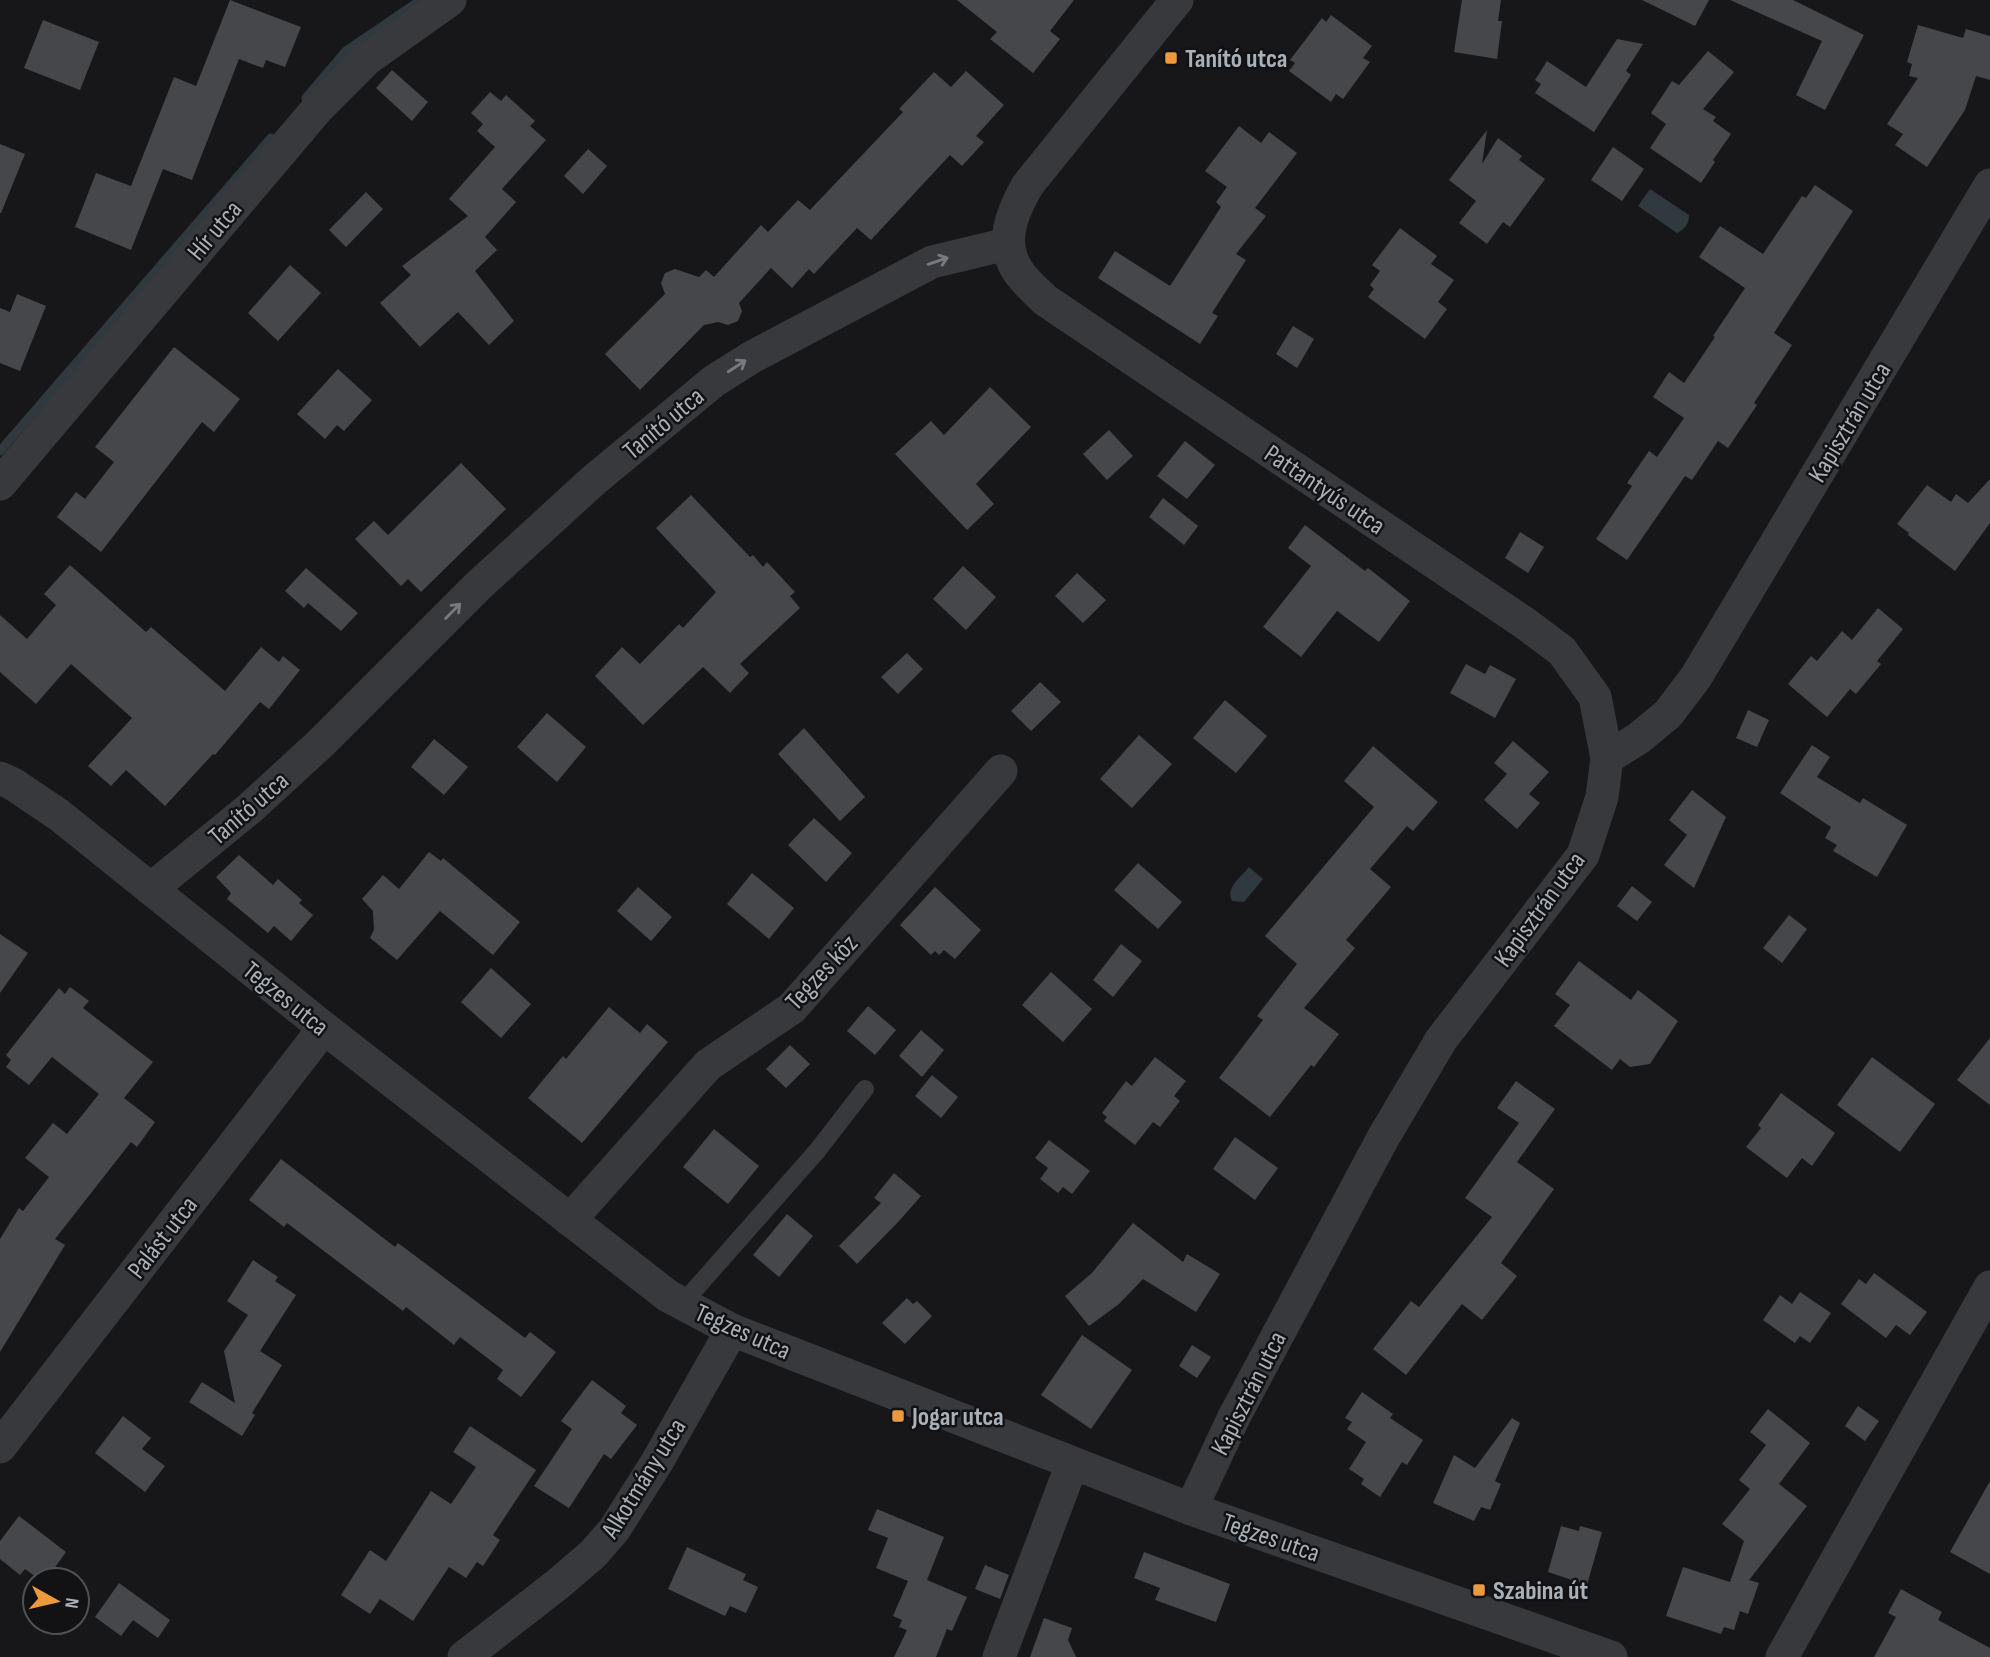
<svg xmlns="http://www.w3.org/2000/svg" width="1990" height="1657" font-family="'Sofia Sans Condensed',sans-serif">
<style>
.water{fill:#2f393e}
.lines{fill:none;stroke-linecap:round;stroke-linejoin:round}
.stream{stroke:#2f393e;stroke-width:9}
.building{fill:#46474b}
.service{stroke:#38393d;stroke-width:18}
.minor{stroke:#38393d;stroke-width:33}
.oneway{stroke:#767a81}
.poi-dot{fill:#eb9a3d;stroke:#121214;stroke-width:2.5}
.labels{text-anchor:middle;stroke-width:5;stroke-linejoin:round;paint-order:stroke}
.poi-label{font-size:26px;font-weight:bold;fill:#a9b0b8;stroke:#121214;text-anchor:start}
.street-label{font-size:26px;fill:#a9b0b8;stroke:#121214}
</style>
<rect width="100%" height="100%" fill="#171719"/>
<g class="water">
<path d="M1650,189L1689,215C1689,224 1685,229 1677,233L1638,206Z"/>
<path d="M1249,867L1263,879L1244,902L1232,901C1225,888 1241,877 1249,867Z"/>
</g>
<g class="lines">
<g class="stream">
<polyline points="306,98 346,51 421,0"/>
<polyline points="0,451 271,138"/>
</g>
</g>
<g class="building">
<polygon points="230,0 301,27 285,67 266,60 263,68 239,59 192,180 163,169 131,250 75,227 96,173 131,186 174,77 196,86"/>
<polygon points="957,0 1074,0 1050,31 1060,39 1033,73 990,39 997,32"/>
<polygon points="1462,0 1501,0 1498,21 1502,21 1497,59 1454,52"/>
<polygon points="1642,0 1709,0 1695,26"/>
<polygon points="1730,0 1793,0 1864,35 1825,110 1796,95 1822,41"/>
<polygon points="1331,15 1372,46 1363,58 1370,62 1343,99 1336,94 1331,102 1289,71 1295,63 1290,60 1322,18 1326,22"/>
<polygon points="43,20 99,42 80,90 24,68"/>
<polygon points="1918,25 1963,38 1966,29 1990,36 1990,80 1976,76 1965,110 1927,167 1895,145 1903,134 1887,124 1918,78 1909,76 1912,64 1907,62"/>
<polygon points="1617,39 1643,44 1626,71 1631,75 1594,132 1535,93 1541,84 1535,80 1547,61 1586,87"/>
<polygon points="1708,51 1734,72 1703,109 1716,117 1713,121 1731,134 1713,160 1715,162 1701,183 1650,148 1666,124 1651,113 1672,81 1679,85"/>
<polygon points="392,70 428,102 412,121 376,88"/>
<polygon points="966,71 1004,105 976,136 984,142 962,166 950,155 871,240 857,228 814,274 809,269 792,288 771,268 739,303 742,311 738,321 728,325 718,322 704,325 640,390 605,354 665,294 661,283 665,273 675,269 699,277 706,270 714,277 761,225 768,232 798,200 810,210 903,112 899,109 934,72 951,87"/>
<polygon points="490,92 501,101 506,95 535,121 530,126 546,140 502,189 516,202 485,237 497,250 475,271 514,321 489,345 458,312 420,347 380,303 411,275 402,266 468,216 449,199 495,147 477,131 483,124 471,113"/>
<polygon points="1239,126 1261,143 1269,132 1297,153 1255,208 1266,216 1236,254 1246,260 1212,313 1218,316 1200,344 1098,278 1115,251 1170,286 1221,207 1216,202 1227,187 1205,171"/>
<polygon points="1487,130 1482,164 1498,138 1522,156 1519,160 1545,179 1510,227 1503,222 1487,244 1459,223 1476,201 1449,180"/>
<polygon points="0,144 25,154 1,213 0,213"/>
<polygon points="1613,147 1644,169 1622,201 1591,180"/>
<polygon points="588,149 607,166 583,194 564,176"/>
<polygon points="1815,185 1853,211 1774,333 1792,345 1754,403 1757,405 1728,448 1718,441 1692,480 1685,476 1627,560 1596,539 1632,486 1627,483 1649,451 1657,457 1684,418 1653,397 1669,372 1684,383 1715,337 1713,336 1745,288 1699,257 1720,226 1763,254 1802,196 1806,198"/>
<polygon points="366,192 383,209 346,247 329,230"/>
<polygon points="1400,228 1437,256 1431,264 1454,280 1438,302 1447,309 1425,339 1368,297 1374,289 1370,285 1380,271 1372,265"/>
<polygon points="290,265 321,293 278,341 248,313"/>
<polygon points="17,294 46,306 20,371 0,363 0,308 10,312"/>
<polygon points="1293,326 1314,339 1297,368 1276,354"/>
<polygon points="174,347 240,399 214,432 202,422 101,552 57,517 76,492 85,499 114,462 95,447"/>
<polygon points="338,369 372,400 344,431 337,425 325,439 297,414"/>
<polygon points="990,387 1031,427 976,484 994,504 967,530 895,454 931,421 944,435"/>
<polygon points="1109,430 1133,456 1107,480 1083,454"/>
<polygon points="1185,441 1215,465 1187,499 1157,476"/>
<polygon points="461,463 506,509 421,592 408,579 401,586 355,539 374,521 388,535"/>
<polygon points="1990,479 1990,523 1955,571 1908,535 1909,533 1897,524 1927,485 1951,502 1956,494 1968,503"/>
<polygon points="691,495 750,557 753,555 763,567 767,562 795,592 790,596 800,608 740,664 749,673 730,693 703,667 643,725 595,676 622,647 640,664 679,624 683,628 716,592 656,528"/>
<polygon points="1163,498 1198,526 1184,545 1149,517"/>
<polygon points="1305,525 1365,571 1368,568 1410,601 1379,642 1337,611 1301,657 1263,627 1311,566 1288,548"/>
<polygon points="1520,532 1544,547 1528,573 1505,558"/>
<polygon points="70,565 146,632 151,627 225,691 261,647 279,662 283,656 300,670 269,709 260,702 215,755 213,754 165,806 126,770 111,786 88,766 132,718 71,664 36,704 0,672 0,615 27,639 56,605 44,594"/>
<polygon points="963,566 996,597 966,630 933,599"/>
<polygon points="306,568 358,613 341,631 308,603 304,608 285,591"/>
<polygon points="1077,573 1106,600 1083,623 1055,596"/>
<polygon points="1878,608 1903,629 1877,661 1881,664 1856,694 1850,689 1827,717 1788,684 1811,656 1817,661 1842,631 1852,640"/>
<polygon points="907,653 923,669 898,694 881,677"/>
<polygon points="1466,664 1485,674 1490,665 1516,679 1495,718 1450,693"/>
<polygon points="1040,682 1061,702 1031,731 1011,711"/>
<polygon points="1225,700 1267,736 1236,773 1193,738"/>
<polygon points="1748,710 1769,720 1757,747 1736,738"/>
<polygon points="547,713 586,747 557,782 517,747"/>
<polygon points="804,728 865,797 840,821 778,754"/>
<polygon points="1139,735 1172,764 1132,808 1100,779"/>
<polygon points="434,739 468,767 444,795 411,767"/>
<polygon points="1513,741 1549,772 1529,794 1540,803 1517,829 1484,800 1507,774 1494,763"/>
<polygon points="1812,745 1830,757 1817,777 1860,803 1863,798 1907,825 1877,877 1833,851 1837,845 1825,838 1831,827 1780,793"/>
<polygon points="1373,746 1438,802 1413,831 1407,826 1370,869 1391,887 1346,940 1355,948 1304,1008 1339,1034 1314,1067 1311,1065 1270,1117 1219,1078 1263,1020 1257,1016 1297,964 1265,936 1374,807 1344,781"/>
<polygon points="1692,790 1726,817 1694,888 1664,865 1687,835 1669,820"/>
<polygon points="814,818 852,853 826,882 788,845"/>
<polygon points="429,852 441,861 443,858 520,922 493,955 440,911 397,960 370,938 374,930 373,911 362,899 383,875 399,889"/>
<polygon points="239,855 273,885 278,879 302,900 299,903 313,915 291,941 274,926 268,933 227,899 231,893 216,877"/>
<polygon points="1138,863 1182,902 1158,929 1114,890"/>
<polygon points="752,873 794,908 769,939 727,904"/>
<polygon points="1632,886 1652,902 1637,921 1617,906"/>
<polygon points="638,887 672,917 651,941 617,911"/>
<polygon points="935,887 981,930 955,959 944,950 939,955 935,951 931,955 900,925"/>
<polygon points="1789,915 1807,929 1782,963 1763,948"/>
<polygon points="0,934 28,953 0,993"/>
<polygon points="1121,944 1142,961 1113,997 1093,980"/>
<polygon points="1579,961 1631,1000 1638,990 1678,1021 1650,1064 1630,1067 1620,1059 1612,1070 1554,1026 1570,1005 1555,994"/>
<polygon points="491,968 531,1004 501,1038 461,1002"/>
<polygon points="1051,972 1092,1009 1063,1042 1022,1005"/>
<polygon points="70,987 89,1001 83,1008 153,1062 124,1098 155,1122 137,1147 131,1142 55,1239 65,1245 0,1352 0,1239 19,1208 23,1211 49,1177 25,1158 53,1123 67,1134 99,1094 52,1057 29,1085 6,1067 11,1060 6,1055 59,988 65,994"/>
<polygon points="868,1006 896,1030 875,1055 847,1031"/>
<polygon points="609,1007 640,1033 647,1024 668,1042 582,1143 528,1098 563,1056 566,1059"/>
<polygon points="921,1030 944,1050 922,1077 899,1056"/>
<polygon points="1990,1038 1990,1105 1957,1080"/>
<polygon points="790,1045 810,1064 786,1088 766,1069"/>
<polygon points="1155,1057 1186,1081 1174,1096 1180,1101 1160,1127 1153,1122 1135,1145 1104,1121 1107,1117 1102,1113 1126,1081 1132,1086"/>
<polygon points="1872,1057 1935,1104 1900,1152 1837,1105"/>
<polygon points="932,1075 958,1097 941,1118 915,1096"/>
<polygon points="1516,1081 1555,1109 1517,1162 1554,1189 1501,1263 1517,1276 1482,1320 1462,1304 1406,1375 1373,1349 1411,1301 1419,1307 1492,1217 1465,1198 1519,1123 1497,1108"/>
<polygon points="1781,1093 1835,1133 1812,1166 1802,1158 1787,1178 1746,1147 1761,1128 1758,1125"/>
<polygon points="714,1129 759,1166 728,1204 683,1167"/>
<polygon points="1235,1137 1278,1168 1255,1200 1213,1169"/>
<polygon points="1049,1140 1090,1171 1072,1194 1063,1187 1058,1193 1040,1179 1048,1168 1035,1158"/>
<polygon points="281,1159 395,1247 398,1243 513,1329 525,1338 530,1332 556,1352 521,1397 497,1379 503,1370 460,1337 454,1345 406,1307 403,1311 287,1223 284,1227 249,1200"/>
<polygon points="894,1173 921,1196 900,1220 857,1264 839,1246 881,1203 874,1198"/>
<polygon points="787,1214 813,1236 779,1277 753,1255"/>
<polygon points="1133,1223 1183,1262 1187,1254 1220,1274 1196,1312 1143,1279 1119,1304 1089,1326 1065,1296 1092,1273"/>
<polygon points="253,1260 278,1277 275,1281 296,1295 260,1351 282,1365 252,1413 255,1415 242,1436 189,1402 202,1382 235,1403 224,1351 248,1315 227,1301"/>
<polygon points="1874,1273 1927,1312 1910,1335 1896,1325 1886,1338 1841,1304 1859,1279 1866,1284"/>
<polygon points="1800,1292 1831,1313 1810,1343 1800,1336 1795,1343 1763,1320 1780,1295 1792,1304"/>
<polygon points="907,1298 913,1304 917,1301 932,1316 905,1344 882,1323"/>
<polygon points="1082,1335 1132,1370 1091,1429 1041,1395"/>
<polygon points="1192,1345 1211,1357 1197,1378 1179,1366"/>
<polygon points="592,1380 626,1406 621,1413 637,1425 611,1459 604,1454 569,1508 534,1486 572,1429 561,1421"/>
<polygon points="1362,1392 1393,1414 1390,1418 1423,1440 1407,1465 1402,1462 1380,1497 1361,1484 1364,1479 1349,1469 1366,1442 1347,1429 1352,1422 1345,1418"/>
<polygon points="1858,1406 1879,1421 1865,1441 1845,1426"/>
<polygon points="1768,1409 1810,1443 1779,1484 1807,1506 1749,1580 1759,1583 1748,1614 1740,1611 1734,1630 1724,1627 1721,1634 1666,1616 1683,1567 1730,1582 1744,1541 1722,1524 1750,1489 1739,1480 1766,1445 1750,1432"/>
<polygon points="123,1416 151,1438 142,1449 165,1466 145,1492 95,1453"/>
<polygon points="1512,1418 1520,1423 1495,1481 1501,1484 1490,1510 1481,1507 1474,1521 1433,1503 1454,1455 1475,1468"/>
<polygon points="470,1426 536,1470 493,1535 500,1540 483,1566 477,1562 466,1578 449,1567 413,1621 380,1599 370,1614 341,1595 370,1550 386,1561 431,1491 451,1504 476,1467 453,1452"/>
<polygon points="1990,1481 1990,1574 1950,1552"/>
<polygon points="877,1509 944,1537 927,1580 967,1597 952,1631 947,1629 936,1657 894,1657 907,1630 899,1627 902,1620 893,1616 908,1581 876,1568 888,1538 868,1530"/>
<polygon points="19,1516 66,1552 46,1580 40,1580 25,1569 20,1575 0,1559 0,1541"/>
<polygon points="1561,1526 1579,1531 1580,1526 1602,1532 1587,1585 1548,1572"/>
<polygon points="687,1547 746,1574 743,1580 758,1587 746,1613 730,1606 725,1616 668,1589"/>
<polygon points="1144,1552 1230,1584 1216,1622 1155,1600 1160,1588 1134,1578"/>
<polygon points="985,1565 1009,1575 1000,1599 975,1589"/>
<polygon points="119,1583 170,1620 158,1638 133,1620 121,1636 95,1617"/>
<polygon points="1901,1589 1942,1612 1938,1620 1990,1648 1990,1657 1874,1657 1896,1617 1888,1613"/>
<polygon points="1044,1618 1072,1628 1068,1640 1076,1657 1030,1657"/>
</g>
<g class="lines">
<polyline class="service" points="682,1304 817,1151 865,1089"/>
<g class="minor">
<path d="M1177,0L1027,186C1012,213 999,243 1018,271C1025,282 1036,291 1045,300L1526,624L1562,651L1595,697L1607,758L1602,797L1583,855L1441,1040L1383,1138L1234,1417L1191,1509"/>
<polyline points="0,484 318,108 367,59 450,0"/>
<polyline points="1607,758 1639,738 1668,714 1696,677 1990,185"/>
<polyline points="0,778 13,784 59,815 324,1028 668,1296 732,1330 1191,1509 1611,1657"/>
<polyline points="151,889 249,809 321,743 478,586 594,480 714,381 752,357 932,262 1007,244"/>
<polyline points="570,1220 708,1065 792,1008 1001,771"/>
<polyline points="0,1447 324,1028"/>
<polyline points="464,1657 558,1584 593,1554 614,1530 657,1462 732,1330"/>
<polyline points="999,1657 1072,1464"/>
<polyline points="1782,1657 1990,1287"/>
</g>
</g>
<defs><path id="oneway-shaft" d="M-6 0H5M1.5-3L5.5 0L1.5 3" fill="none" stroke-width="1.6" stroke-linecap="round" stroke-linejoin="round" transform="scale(1.75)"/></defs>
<g class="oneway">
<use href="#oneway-shaft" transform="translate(938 261) rotate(-19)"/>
<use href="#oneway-shaft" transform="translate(737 366) rotate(-33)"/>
<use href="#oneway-shaft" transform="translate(453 611) rotate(-45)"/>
</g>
<g class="poi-dot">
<rect x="1164" y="51" width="14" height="14" rx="3.5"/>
<rect x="891" y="1409" width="14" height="14" rx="3.5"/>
<rect x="1472" y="1583" width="14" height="14" rx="3.5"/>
</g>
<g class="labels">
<g class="poi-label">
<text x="1185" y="67">Tanító utca</text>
<text x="912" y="1425">Jogar utca</text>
<text x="1493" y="1599">Szabina út</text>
</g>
<g class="street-label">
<text transform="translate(214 230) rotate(-50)" y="9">Hír utca</text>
<text transform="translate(1849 422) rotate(-59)" y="9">Kapisztrán utca</text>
<text transform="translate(663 423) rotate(-40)" y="9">Tanító utca</text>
<text transform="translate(1325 489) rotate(34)" y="9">Pattantyús utca</text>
<text transform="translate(248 808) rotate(-41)" y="9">Tanító utca</text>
<text transform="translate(1539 909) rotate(-54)" y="9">Kapisztrán utca</text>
<text transform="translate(821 972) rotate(-47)" y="9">Tegzes köz</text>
<text transform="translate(286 998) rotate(39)" y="9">Tegzes utca</text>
<text transform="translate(162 1237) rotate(-52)" y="9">Palást utca</text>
<text transform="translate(743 1331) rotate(24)" y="9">Tegzes utca</text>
<text transform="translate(1248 1393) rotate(-63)" y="9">Kapisztrán utca</text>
<text transform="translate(643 1478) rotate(-58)" y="9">Alkotmány utca</text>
<text transform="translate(1271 1537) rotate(19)" y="9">Tegzes utca</text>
</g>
</g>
<g transform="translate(56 1601) rotate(98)"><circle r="33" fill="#121214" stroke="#4e5156" stroke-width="2"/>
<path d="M0-5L12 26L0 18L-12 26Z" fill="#eb9a3d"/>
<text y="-10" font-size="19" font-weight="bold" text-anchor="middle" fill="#a9b0b8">N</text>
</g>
</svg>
